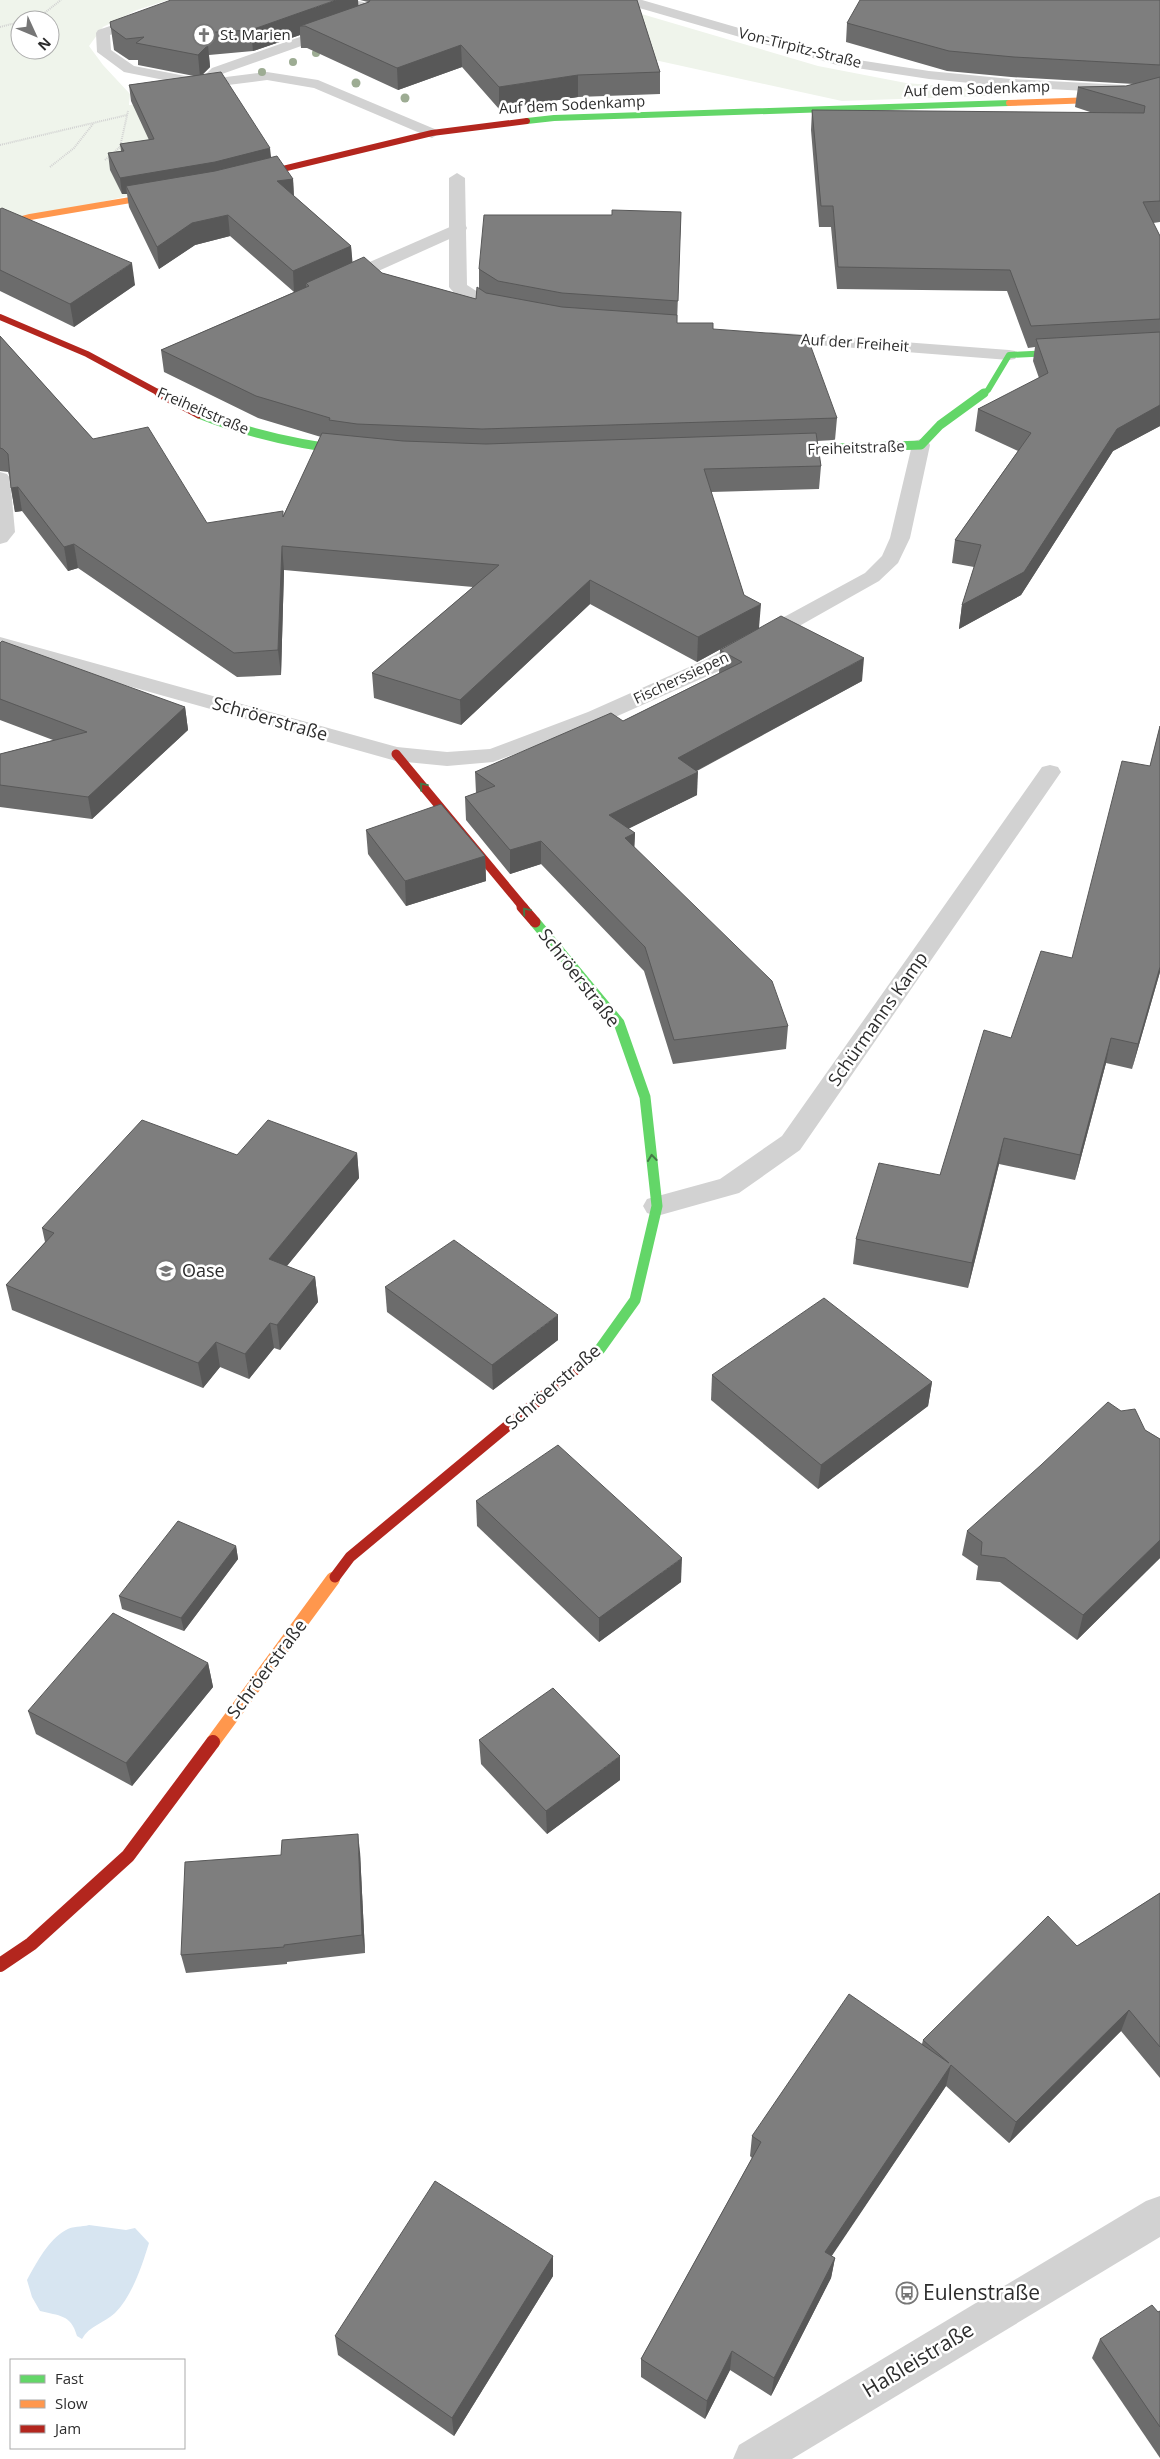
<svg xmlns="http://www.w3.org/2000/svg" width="1160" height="2459" font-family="'Open Sans',sans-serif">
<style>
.green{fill:#eff4eb;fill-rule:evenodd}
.water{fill:#d7e5f1}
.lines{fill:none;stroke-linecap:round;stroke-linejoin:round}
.path{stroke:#d2d2d2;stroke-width:2;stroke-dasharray:1 1;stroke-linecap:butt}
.lane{fill:#d2d2d2;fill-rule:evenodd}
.street{fill:#d2d2d2;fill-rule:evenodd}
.fast-far2{stroke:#63d668;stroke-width:6}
.fast-far1{stroke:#63d668;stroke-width:9}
.fast{stroke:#63d668;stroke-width:11}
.slow-far2{stroke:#ff974d;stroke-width:6}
.slow-far1{stroke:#ff974d;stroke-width:11}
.slow{stroke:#ff974d;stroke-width:14}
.jam-far3{stroke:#b3261e;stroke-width:6}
.jam-far2{stroke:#b3261e;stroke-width:9}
.jam-far1{stroke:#b3261e;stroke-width:11}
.jam{stroke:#b3261e;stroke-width:14}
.tree{fill:#9dac93}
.wall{fill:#6c6c6c}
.shaded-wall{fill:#585858}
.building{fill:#7e7e7e;stroke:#585858}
.oneway{stroke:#457948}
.labels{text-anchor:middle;stroke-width:5;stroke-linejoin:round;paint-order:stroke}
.far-poi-label{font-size:15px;fill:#2d2d2d;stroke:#fff;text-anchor:start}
.far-street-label{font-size:15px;fill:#2d2d2d;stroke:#fff}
.street-label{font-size:18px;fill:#2d2d2d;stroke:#fff}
.poi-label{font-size:18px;fill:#2d2d2d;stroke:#fff;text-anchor:start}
.near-poi-label{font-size:21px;fill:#2d2d2d;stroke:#fff;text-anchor:start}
.near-street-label{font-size:21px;fill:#2d2d2d;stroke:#fff}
</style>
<rect width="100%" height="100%" fill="#fff"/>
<g class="green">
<path d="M0,0H168L137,10L103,27L89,46L103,65L130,94L129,105L148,104L274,163L0,225ZM20,20H50V50H20Z"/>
<polygon points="611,5 818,66 906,83 1004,91 1014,95 842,101 641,57"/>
</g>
<path class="water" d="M89,2225L126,2230L135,2228L149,2243C142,2266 132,2296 115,2313C104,2323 89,2326 82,2339L77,2336C71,2314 59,2316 40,2311L32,2297L27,2280C37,2262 48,2240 66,2230C72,2226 82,2227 89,2225Z"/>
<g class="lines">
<g class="path">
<polyline points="29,20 38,18 61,0"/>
<polyline points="0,27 20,22"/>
<polyline points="50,29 59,37"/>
<polyline points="0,145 127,115"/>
<polyline points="105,160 120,147 128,111"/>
<polyline points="50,167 74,148 93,124"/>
</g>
<g class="lane">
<path d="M189,0H210L208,3L110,35L111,50L134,66L201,79L212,68L359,16L362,12L340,3L338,0C351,0 369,0 378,10L369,22L222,74L218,78L267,72L318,80L437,130L440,133L432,138L427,136L314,88L267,80L220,86L213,83L204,88L124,72L97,52L96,33L98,30Z"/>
<polygon points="459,223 465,224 467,228 465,232 345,286 333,286 330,282 333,278"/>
</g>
<g class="street">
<polygon points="620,0 642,0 839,57 929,71 1011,79 1124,85 1131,89 1124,93 1011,87 929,79 837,65 622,3"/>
<path d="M457,173L465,178L467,285L498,305L516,308L519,312L516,316C498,320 460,302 449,287V178Z"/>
<polygon points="771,332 1009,350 1015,351 1018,355 1015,359 1009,360 765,341 762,337 765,333"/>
<polygon points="921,439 928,441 930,445 910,538 898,563 879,581 721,670 604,722 493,762 447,766 396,761 0,650 0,637 397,747 447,752 490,749 588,712 705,660 865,573 882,556 890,538 912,445 914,441"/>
<polygon points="0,472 7,474 10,478 15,532 7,542 0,544"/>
<polygon points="1050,765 1058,767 1061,772 800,1150 739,1193 657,1216 647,1213 643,1206 647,1199 720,1179 782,1136 1042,767"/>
<polygon points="1160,2196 1160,2237 792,2459 733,2459 739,2445 1146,2201"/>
</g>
<g class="fast-far2">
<polyline points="527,121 554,118 1009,103"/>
<polyline points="983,394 988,390 1009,355 1072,352"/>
</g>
<g class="fast-far1">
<path d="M199,414C249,434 300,445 353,451"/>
<polyline points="780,450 921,445 940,425 984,393"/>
</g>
<polyline class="fast" points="535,922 619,1023 645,1097 657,1206 635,1300 600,1349 576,1369"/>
<g class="slow-far2">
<polyline points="1009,103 1122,99 1160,89"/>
<polyline points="0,225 30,217 166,194"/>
</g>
<polyline class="slow-far1" points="332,1580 335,1577"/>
<polyline class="slow" points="213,1742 333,1579"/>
<g class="jam-far3">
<polyline points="249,177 432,133 527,121"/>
<polyline points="0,317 87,354 161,394"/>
</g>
<g class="jam-far2">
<polyline points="159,393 199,414"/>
<polyline points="396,754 524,908"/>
</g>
<g class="jam-far1">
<polyline points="522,907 535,922"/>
<polyline points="335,1577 350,1557 576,1369"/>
</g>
<polyline class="jam" points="0,1965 31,1944 128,1856 213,1742"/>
</g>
<g class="tree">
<circle cx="316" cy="53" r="4"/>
<circle cx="293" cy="62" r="4"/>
<circle cx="262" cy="72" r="4"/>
<circle cx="356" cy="83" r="4.5"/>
<circle cx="405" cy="98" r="4.5"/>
</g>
<g class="wall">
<polygon points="360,0 637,0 660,72 660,94 578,97 499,109 462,67 398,90 307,48 301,48 300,35 253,51 209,55 210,67 203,74 271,157 293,179 294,196 351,246 352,262 382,273 476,299 479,289 479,269 612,215 681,212 677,323 713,329 837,418 835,440 817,441 821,466 819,489 711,492 744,595 759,628 862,681 697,771 697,795 628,829 635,833 634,847 788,1026 786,1049 673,1064 644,971 541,864 510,874 466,820 465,797 476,793 475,772 623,721 719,673 720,650 754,631 697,662 590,604 461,725 374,698 372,673 473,587 284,570 281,675 237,677 78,568 68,571 22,511 15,512 11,488 9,475 8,472 0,471 0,336 93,439 207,523 283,516 321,437 258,418 164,372 161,350 294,292 230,236 195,245 159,269 129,207 127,194 122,194 110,170 108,153 121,151 120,144 149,140 131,101 129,85 194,76 138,65 138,60 129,60 114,50 110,22 359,5 368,2"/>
<polygon points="1160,0 1160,222 1153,223 1160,236 1160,426 1113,451 1021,595 959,629 962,605 974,567 952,563 955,540 1018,451 975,431 978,409 1039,378 1033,361 1035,347 1028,348 1007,291 837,289 831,227 819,227 811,130 812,110 1093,113 1075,107 1078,87 1126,86 1134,84 1011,77 947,71 846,42 847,23"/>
<polygon points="0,209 135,285 74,327 0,291"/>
<polygon points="0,643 185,707 188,730 92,819 0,807 0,754 53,740 0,720"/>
<polygon points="1160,726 1160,972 1132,1069 1106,1063 1075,1180 999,1164 968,1288 853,1264 856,1239 940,1175 1011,1038 1072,958 1150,766"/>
<polygon points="366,830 485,856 486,881 406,906 368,854"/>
<polygon points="357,1153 359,1178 287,1266 315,1277 318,1302 280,1350 274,1348 249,1379 220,1367 203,1388 12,1310 6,1285 45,1242 42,1228 237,1155"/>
<polygon points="385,1287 558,1340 493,1390 387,1312"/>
<polygon points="712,1375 932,1382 928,1406 818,1489 711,1400"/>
<polygon points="1145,1430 1160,1439 1160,1558 1077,1640 1000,1582 976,1580 978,1566 962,1555 967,1531"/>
<polygon points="476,1501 681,1582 599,1642 477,1526"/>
<polygon points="236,1546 238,1559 184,1631 122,1609 119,1596"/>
<polygon points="208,1663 213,1687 132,1786 36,1734 28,1711"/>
<polygon points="479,1740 620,1780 547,1834 481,1764"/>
<polygon points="360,1852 365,1953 287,1962 287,1964 186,1973 181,1955"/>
<polygon points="1160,1893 1160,2078 1121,2031 1009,2143 946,2086 831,2256 835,2258 831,2278 771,2396 730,2370 705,2419 641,2377 641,2359 752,2158 750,2156 752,2136 922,2044 923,2040 1077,1946"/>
<polygon points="553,2256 553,2276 454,2436 338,2355 335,2336"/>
<polygon points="1160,2311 1160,2458 1092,2358 1100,2339"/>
</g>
<g class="shaded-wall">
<polygon points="336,0 358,0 359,13 305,26 300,26 300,35 253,51 251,30"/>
<polygon points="208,45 210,67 200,77 198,55"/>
<polygon points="461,45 462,67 398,90 397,68"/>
<polygon points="578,75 578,97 499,109 499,87"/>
<polygon points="270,148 272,165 126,186 127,194 122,194 120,178"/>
<polygon points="293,179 294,201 277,181"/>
<polygon points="228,215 230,236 195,245 159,269 157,247 192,223"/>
<polygon points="351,246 353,267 306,283 306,288 294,293 293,271"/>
<polygon points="132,263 135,285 74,327 70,304"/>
<polygon points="1160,405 1160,426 1113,451 1021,595 959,629 962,605 1117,429"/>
<polygon points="18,487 22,511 15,512 11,488"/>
<polygon points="74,544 78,568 68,571 64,547"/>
<polygon points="282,546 284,570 281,675 278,650"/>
<polygon points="590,580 590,604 461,725 460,700"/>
<polygon points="761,604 759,628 697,662 698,637"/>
<polygon points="864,658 862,681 677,781 678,758"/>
<polygon points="185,707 188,730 92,819 88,797"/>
<polygon points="698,772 697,795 609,838 609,815"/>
<polygon points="635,833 634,857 625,838"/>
<polygon points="541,841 541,864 510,874 510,850"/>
<polygon points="485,856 486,881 406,906 405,881"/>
<polygon points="1160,967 1160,972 1132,1069 1138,1044"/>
<polygon points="1111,1038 1106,1063 1075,1180 1080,1155"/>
<polygon points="1004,1138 999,1164 968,1288 972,1263"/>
<polygon points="357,1153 359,1178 272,1284 269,1259"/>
<polygon points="315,1277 318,1302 280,1350 277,1325"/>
<polygon points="558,1315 558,1340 493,1390 492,1365"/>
<polygon points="270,1323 274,1348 249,1379 245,1354"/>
<polygon points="216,1342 220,1367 203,1388 198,1363"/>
<polygon points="932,1382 928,1406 818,1489 821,1465"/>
<polygon points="1160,1540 1160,1558 1077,1640 1083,1615"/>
<polygon points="236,1546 238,1559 184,1631 181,1618"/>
<polygon points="682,1558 681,1582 599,1642 599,1618"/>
<polygon points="208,1663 213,1687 132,1786 126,1763"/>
<polygon points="620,1756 620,1780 547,1834 546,1811"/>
<polygon points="358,1834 360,1852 365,1953 362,1935"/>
<polygon points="1129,2010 1121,2031 1009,2143 1016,2122"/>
<polygon points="951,2065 946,2086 821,2272 825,2252"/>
<polygon points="553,2256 553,2276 454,2436 452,2418"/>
<polygon points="835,2258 831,2278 771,2396 774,2378"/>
<polygon points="732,2351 730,2370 705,2419 707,2401"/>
</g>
<g class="building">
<polygon points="171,0 336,0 251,30 200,33 208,45 198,55 136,43 144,37 126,39 111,28 110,22"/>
<polygon points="370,0 637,0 660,72 578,75 499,87 461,45 397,68 305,26 300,26 369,2"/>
<polygon points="860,0 1160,0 1160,65 1014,57 949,51 847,23"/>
<polygon points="221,72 270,148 215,162 120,178 108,153 124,151 120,144 154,139 129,85"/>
<polygon points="1160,77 1160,201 1143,202 1160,236 1160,319 1031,326 1010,270 838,267 833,206 821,206 812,110 1144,113 1145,106 1078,87 1126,86"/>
<polygon points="277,156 293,179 277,181 351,246 293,271 228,215 192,223 157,247 126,186 215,171"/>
<polygon points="2,208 132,263 70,304 0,270 0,209"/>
<polygon points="612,210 681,212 678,301 562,293 498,281 479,269 484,215 612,215"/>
<polygon points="364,257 382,273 476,299 477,287 486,293 562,307 677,315 677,323 713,323 713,329 807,336 837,418 482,429 357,424 329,420 330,418 256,396 161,350 309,286 306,283"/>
<polygon points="1160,332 1160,405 1117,429 1024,572 962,605 981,545 955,540 1031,433 978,409 1048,373 1036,339"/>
<polygon points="0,336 93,439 148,427 207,523 283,511 283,517 322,433 403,441 486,444 816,433 821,466 704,469 744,595 761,604 698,637 590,580 460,700 372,673 499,565 282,546 278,650 234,653 74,544 64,547 18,487 11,488 8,454 3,449 0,448"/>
<polygon points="781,616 864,658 678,758 698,772 609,815 635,833 625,838 772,981 788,1026 674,1040 645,947 541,841 510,850 465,797 495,786 475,772 611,713 623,721 742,662 720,650"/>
<polygon points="2,641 185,707 88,797 0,785 0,754 87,732 0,699 0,643"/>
<polygon points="1160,726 1160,967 1138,1044 1111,1038 1080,1155 1004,1138 972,1263 856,1239 879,1163 940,1175 984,1030 1011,1038 1041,951 1072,958 1122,761 1150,766"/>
<polygon points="441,804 485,856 405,881 366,830"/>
<polygon points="142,1120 237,1155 268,1120 357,1153 269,1259 315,1277 277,1325 270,1323 245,1354 216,1342 198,1363 6,1285 54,1233 42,1228"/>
<polygon points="454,1240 558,1315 492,1365 385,1287"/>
<polygon points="824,1298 932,1382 821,1465 712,1375"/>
<polygon points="1108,1402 1121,1411 1135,1409 1145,1430 1160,1439 1160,1540 1083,1615 1005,1558 981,1555 982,1542 967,1531 1041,1465"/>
<polygon points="558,1445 682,1558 599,1618 476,1501"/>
<polygon points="178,1521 236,1546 181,1618 119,1596"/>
<polygon points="113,1613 208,1663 126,1763 28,1711"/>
<polygon points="553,1688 620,1756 546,1811 479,1740"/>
<polygon points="358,1834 362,1935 284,1945 284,1947 181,1955 185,1862 281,1855 282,1840"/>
<polygon points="1160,1893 1160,2047 1129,2010 1016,2122 951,2065 825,2252 835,2258 774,2378 732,2351 707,2401 641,2359 761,2142 752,2136 849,1994 949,2063 923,2040 1048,1916 1077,1946"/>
<polygon points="435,2181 553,2256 452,2418 335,2336"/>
<polygon points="1152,2305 1158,2312 1160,2311 1160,2427 1100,2339"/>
</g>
<defs><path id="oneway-chevron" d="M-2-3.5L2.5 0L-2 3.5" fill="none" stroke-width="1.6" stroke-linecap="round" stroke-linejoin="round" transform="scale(1.25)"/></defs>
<g class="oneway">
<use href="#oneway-chevron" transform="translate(423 786) rotate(-130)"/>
<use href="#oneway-chevron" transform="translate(526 911) rotate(-130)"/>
<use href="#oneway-chevron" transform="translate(652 1158) rotate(-96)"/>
</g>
<defs>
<g id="church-ring" transform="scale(1.125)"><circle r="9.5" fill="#fff" stroke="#767676" stroke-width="1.5"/><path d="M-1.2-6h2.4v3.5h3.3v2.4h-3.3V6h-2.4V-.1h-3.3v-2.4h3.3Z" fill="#767676"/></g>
<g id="school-ring" transform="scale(1.125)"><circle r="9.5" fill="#fff" stroke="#767676" stroke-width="1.5"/><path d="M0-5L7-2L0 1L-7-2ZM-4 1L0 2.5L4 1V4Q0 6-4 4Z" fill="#767676"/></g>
<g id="bus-ring" transform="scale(1.125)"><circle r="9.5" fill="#fff" stroke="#767676" stroke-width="1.5"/><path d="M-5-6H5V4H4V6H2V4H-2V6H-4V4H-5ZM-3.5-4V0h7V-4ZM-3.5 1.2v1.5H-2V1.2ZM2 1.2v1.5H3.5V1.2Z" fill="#767676"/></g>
</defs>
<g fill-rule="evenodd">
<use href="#church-ring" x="204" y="35"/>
<use href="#school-ring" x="166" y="1271"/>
<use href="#bus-ring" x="907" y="2293"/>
</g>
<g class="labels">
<g class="far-poi-label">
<text x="220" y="40">St. Marien</text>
</g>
<g class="far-street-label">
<text transform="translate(800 48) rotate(14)" y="5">Von-Tirpitz-Straße</text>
<text transform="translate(977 89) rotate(-2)" y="5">Auf dem Sodenkamp</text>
<text transform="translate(572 105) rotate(-3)" y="5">Auf dem Sodenkamp</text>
<text transform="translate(855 343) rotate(4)" y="5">Auf der Freiheit</text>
<text transform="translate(203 411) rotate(23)" y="5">Freiheitstraße</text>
<text transform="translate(856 448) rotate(-2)" y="5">Freiheitstraße</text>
<text transform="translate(681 678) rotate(-25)" y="5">Fischerssiepen</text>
</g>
<g class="street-label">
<text transform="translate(270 719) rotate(16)" y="6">Schröerstraße</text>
<text transform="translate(579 978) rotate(52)" y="6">Schröerstraße</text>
<text transform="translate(878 1019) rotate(-55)" y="6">Schürmanns Kamp</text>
<text transform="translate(553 1387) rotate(-41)" y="6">Schröerstraße</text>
<text transform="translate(267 1669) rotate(-53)" y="6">Schröerstraße</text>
</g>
<g class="poi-label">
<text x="182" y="1277">Oase</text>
</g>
<g class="near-poi-label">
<text x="923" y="2300">Eulenstraße</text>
</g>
<g class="near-street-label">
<text transform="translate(918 2360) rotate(-31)" y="7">Haßleistraße</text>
</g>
</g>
<rect x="10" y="2359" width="175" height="90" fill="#ffffff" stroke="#ababab"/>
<rect x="20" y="2375" width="25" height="8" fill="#63d668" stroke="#ababab"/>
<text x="55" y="2384" font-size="15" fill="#2d2d2d">Fast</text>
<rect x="20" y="2400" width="25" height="8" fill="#ff974d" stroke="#ababab"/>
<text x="55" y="2409" font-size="15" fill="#2d2d2d">Slow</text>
<rect x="20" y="2425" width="25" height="8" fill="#b3261e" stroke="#ababab"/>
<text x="55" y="2434" font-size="15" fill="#2d2d2d">Jam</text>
<g transform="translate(35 35) rotate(134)"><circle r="24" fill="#ffffff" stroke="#ababab"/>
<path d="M0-4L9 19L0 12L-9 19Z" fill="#767676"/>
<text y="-8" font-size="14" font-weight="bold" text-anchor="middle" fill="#2d2d2d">N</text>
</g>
</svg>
